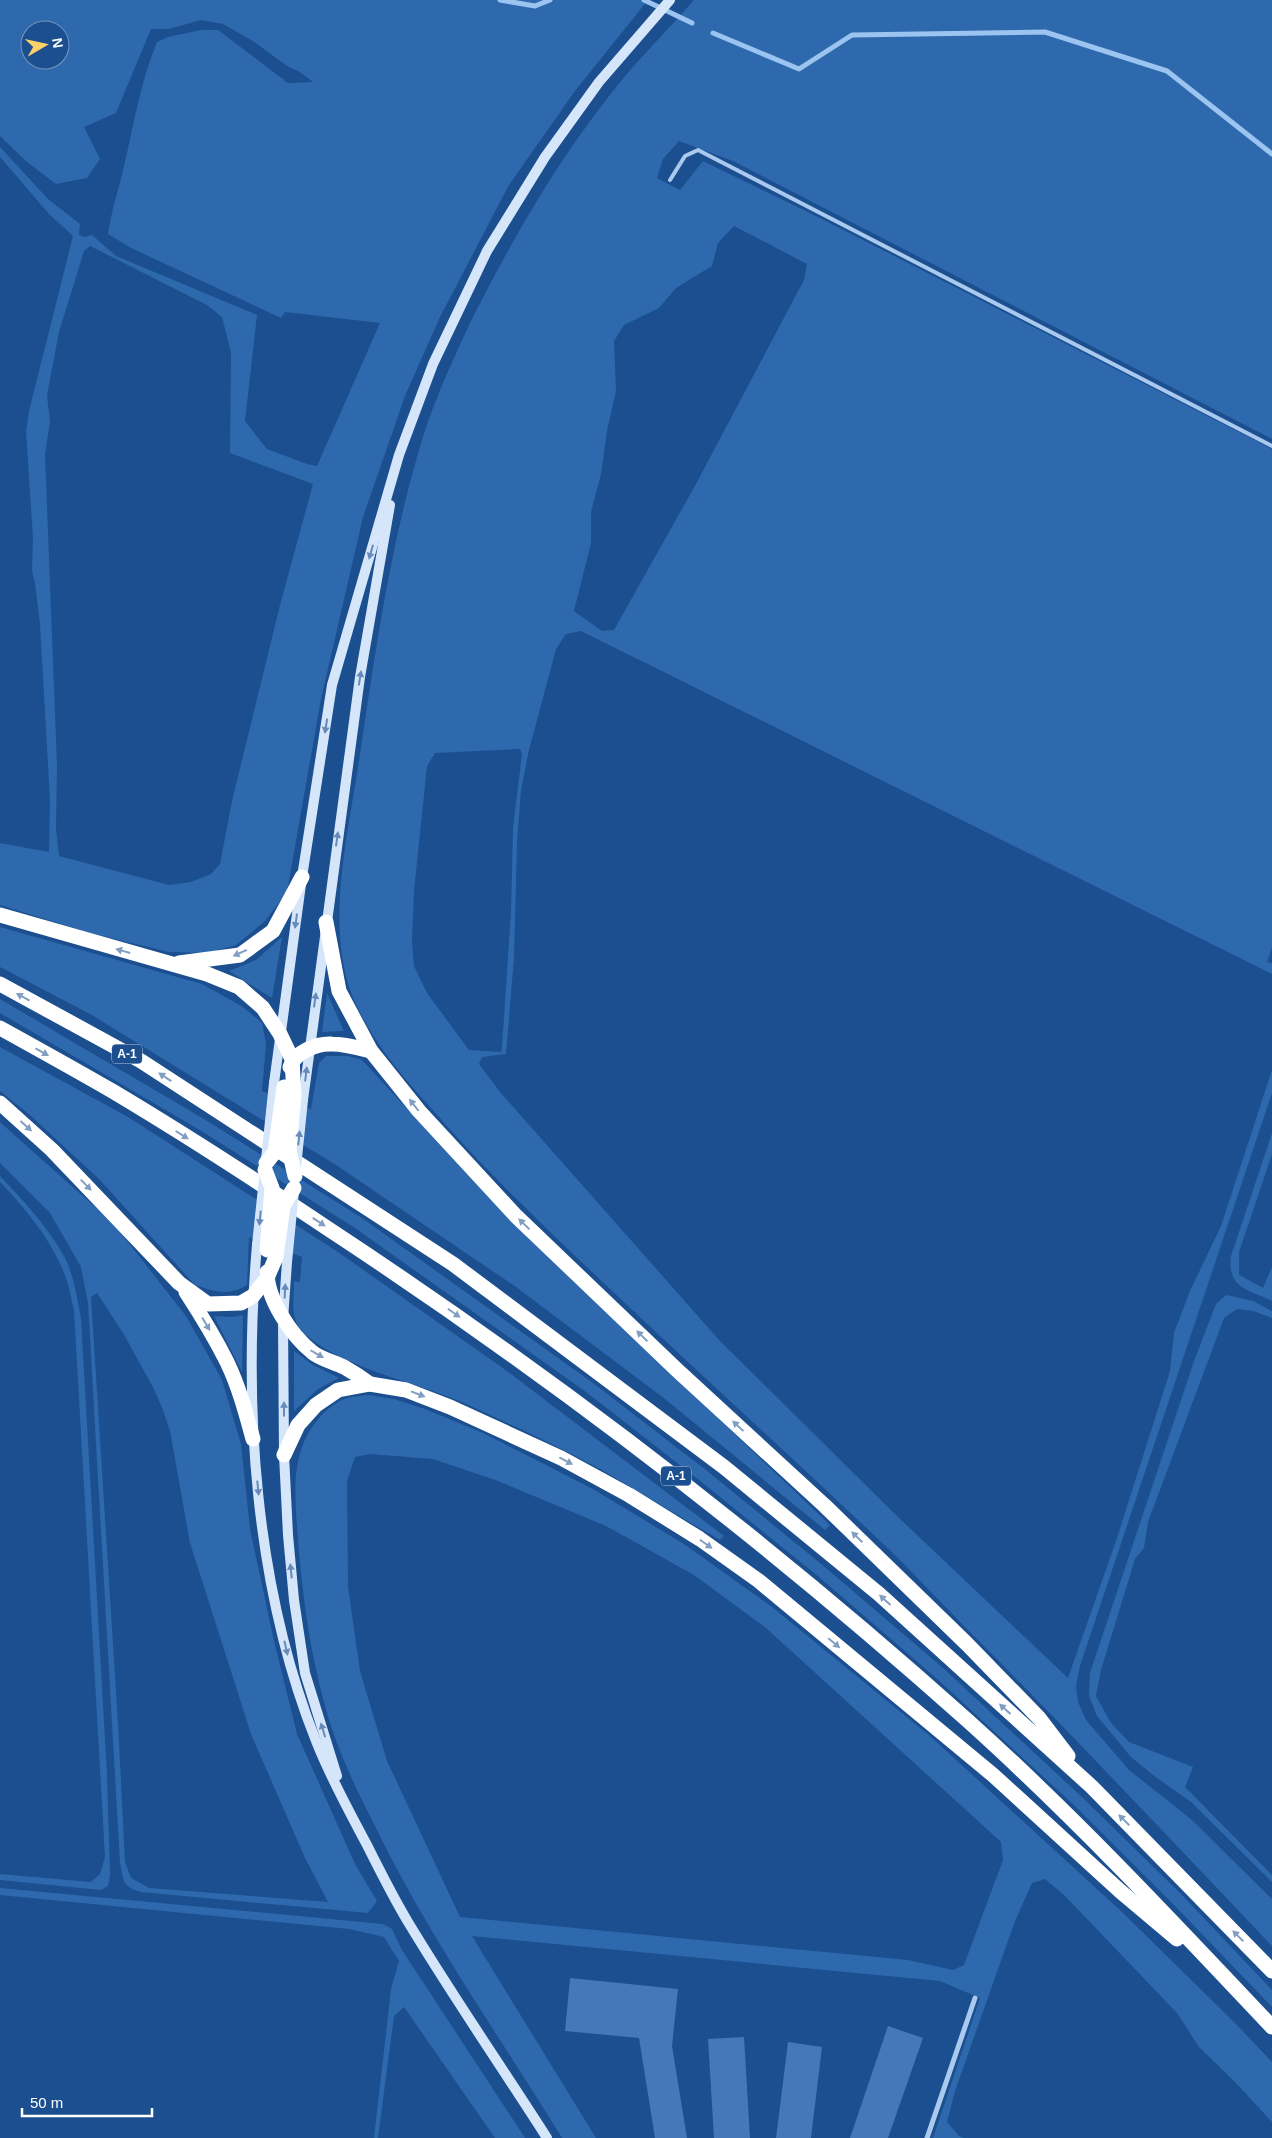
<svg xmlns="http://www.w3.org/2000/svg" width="1272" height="2138" font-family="Helvetica,sans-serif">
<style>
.green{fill:#2e69ad;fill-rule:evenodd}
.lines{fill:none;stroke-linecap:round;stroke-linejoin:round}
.stream{stroke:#9cc4f0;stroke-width:5}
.building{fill:#4478b7}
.lane{stroke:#a9c9ee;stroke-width:4}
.street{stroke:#a9c9ee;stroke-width:5}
.secondary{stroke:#d6e6fa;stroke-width:10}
.highway{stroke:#fff;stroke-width:15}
.secondary-bridge{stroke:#d6e6fa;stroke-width:10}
.highway-bridge{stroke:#fff;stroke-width:15}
.oneway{fill:#668bba}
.oneway2{fill:#829ec1}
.labels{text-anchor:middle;stroke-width:5;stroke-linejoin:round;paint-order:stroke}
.shield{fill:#1b4f8f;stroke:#bbcadd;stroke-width:1}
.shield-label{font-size:12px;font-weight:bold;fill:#fff}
</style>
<rect width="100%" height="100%" fill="#1b4f8f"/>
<g class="green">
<path d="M0,0H648L575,91L509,185L440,317L405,396L363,517L321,699L287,892L265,921L236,945L207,953L169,952L90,933L0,905V843L49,852L50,801L40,624L35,583L32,571L33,538L26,431L29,411L73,236L49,214L0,157V147L48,199L80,224L79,235L85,237L92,235L116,256L257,315L245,421L267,449L307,464L317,466L380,323L285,312L281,318L131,248L108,234C111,211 119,189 124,166C134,124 140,83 157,42L168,37L201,30H218L288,83L313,82L300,72L287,66L253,41L223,24L201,20L169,29H151L116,113L84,127L100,159L87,178L56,184L27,162L0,136ZM30,30H60V60H30ZM90,246L207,305L222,317L231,353L230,453L313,484L280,605L232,801L220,864L211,874L191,882L169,885L59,856L56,829L57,766L45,454L50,422L47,395L59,332L84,251Z"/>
<path d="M694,0H1272V439L733,161L679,141L663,159L657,178L680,190L703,161L818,217L1272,449V948L1267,962L1272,963V974L581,631L566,634L556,649L529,750L521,790L517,843L514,958L506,1054L482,1057L479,1064L500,1092L720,1341L897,1516L1068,1678L1117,1538L1170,1371L1174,1333L1190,1291L1221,1226L1272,1070V1093L1080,1666L1076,1686L1078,1702L1086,1720L1129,1770L1192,1820L1272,1899V1946C1175,1844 1078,1741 978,1640C944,1606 911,1570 876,1537C767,1434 656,1334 548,1230C508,1191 468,1151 431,1108C401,1075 372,1041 354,1000C324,930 348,834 359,761C375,653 390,545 422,440C435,398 454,357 473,317C515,234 562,153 621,81C644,53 670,28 694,0ZM734,226L807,264L804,280L696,484L614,630L602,631L574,611L591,543V512L601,474L607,431L616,391L614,341L624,325L659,308L676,288L712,266L718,243ZM520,749L522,754L513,828L511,912L502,1047L501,1052L469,1050L427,993L414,966L412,941L414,891L427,766L435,753Z"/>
<polygon points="0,927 202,984 243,1007 262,1023 266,1044 262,1091 311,1109 319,1063 326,1056 348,1056 362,1060 513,1223 830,1525 825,1530 665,1399 516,1287 336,1165 90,1014 0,967"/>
<polygon points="282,937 272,998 229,971 256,960"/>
<polygon points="327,993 344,1031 322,1032"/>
<polygon points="0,999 204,1119 362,1218 593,1383 706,1470 826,1568 943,1668 1083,1798 1181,1894 1272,1990 1272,2007 1172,1903 1075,1806 935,1677 819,1577 699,1480 586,1392 355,1228 198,1129 0,1013"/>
<path d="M0,1047L128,1117L338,1252L507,1371L724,1536L720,1540C680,1517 640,1492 600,1469C556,1445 510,1424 464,1403C417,1382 342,1368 305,1334C289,1319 294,1302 294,1281L300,1282L302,1257L249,1237L247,1285C228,1297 214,1291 195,1285L100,1180L30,1115L0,1091Z"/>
<path d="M0,1122L113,1223L186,1316L222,1380L241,1444L250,1529L274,1641L297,1734L355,1864L377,1901L368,1913L141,1892C122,1887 124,1881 120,1863L88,1303L81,1267L50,1213L0,1163ZM97,1293L123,1333L154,1389L163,1410L170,1431L190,1543L251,1734L305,1858L328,1902L149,1888L131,1878L125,1862L118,1723L91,1297Z"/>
<path d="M1272,1133V1154L1239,1252V1275L1263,1288L1272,1267V1301C1247,1289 1227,1288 1231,1256Z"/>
<path d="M0,1176C24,1201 48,1227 65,1258C74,1276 77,1298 81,1318L107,1774L110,1875L108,1886L101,1890L0,1880V1874L91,1882L100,1874L105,1857L74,1310C71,1298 69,1284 64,1273C51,1239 25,1208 0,1182Z"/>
<polygon points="1226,1295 1253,1301 1272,1311 1272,1318 1253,1311 1237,1309 1224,1318 1148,1522 1144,1548 1135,1559 1101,1670 1096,1696 1111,1723 1129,1742 1193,1767 1185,1787 1272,1875 1272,1882 1191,1802 1153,1775 1131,1757 1097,1716 1089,1696 1090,1673 1194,1361 1216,1304"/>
<polygon points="243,1315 242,1372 214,1316 232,1317"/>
<polygon points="294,1351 313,1365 339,1378 318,1389 294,1411"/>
<path d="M369,1395L394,1399L425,1409L483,1433L593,1489L684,1544L772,1607L930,1736L1121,1911L1236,2024L1272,2062V2122L1235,2082L1199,2047L1177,2013L1065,1896L1045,1879L1032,1883L1015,1921L955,2091L947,2122L959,2136L964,2138H933L980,1998L940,1981L472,1936L596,2138H562C498,2034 427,1934 374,1824C355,1787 336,1747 325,1706C309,1648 301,1586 297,1526C294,1487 292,1448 320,1417C327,1409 337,1401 348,1398C354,1396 362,1396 369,1395ZM370,1454L433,1459L498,1481L606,1526L694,1575L766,1628L1001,1842L1003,1860L964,1965L953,1970L908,1960L460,1917L387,1761L360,1671L348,1587L347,1481L355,1457Z"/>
<polygon points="0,1888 383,1924 392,1929 402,1950 525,2138 495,2138 404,2007 394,2016 378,2138 374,2138 391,1989 399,1961 384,1937 349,1929 0,1895"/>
</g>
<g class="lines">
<g class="stream">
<polyline points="500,0 535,6 550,0"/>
<polyline points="644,0 692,23"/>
<polyline points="713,33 799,69 852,35 1045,32 1167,71 1272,154"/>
</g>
</g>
<g class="building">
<polygon points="570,1978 678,1989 672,2046 687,2138 655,2138 639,2038 565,2031"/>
<polygon points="888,2026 923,2038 888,2138 850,2138"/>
<polygon points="744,2037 750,2138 714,2138 708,2039"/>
<polygon points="788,2042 822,2047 811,2138 776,2138"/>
</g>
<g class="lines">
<polyline class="lane" points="670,180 685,156 698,150 1272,446"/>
<polyline class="street" points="927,2138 975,1998"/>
<g class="secondary">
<polyline points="274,1083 302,877 332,685 399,455 433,364 487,251 545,157 599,82 670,0"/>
<polyline points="303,1100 360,677 390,505"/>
<path d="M257,1245C243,1407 255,1588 316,1741C330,1777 349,1811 367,1845C380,1871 393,1897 408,1922C452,1995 501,2066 547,2138"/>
<polyline points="287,1262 283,1320 284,1455 288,1535 294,1600 305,1673 337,1776"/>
</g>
<g class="highway">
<polyline points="0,915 207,974 239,987 263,1008 280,1034 292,1059 294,1095"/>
<polyline points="326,922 339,991 371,1051 419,1111 516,1216 677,1370 825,1506 967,1644 1039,1718 1068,1756"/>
<polyline points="179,963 240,955 273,931 302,877"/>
<polyline points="0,984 141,1061 453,1264 724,1467 879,1594 1092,1787 1272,1971"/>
<path d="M0,1028C38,1049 76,1070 114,1092C186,1135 257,1181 327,1228C552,1376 766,1540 967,1720C1074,1816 1173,1922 1272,2027"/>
<path d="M290,1067C295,1052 317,1043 332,1044C345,1044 359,1048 371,1051"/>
<polyline points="0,1103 52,1150 179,1283 208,1304 241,1303 253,1296 267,1278 276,1257"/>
<path d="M267,1272C267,1299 291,1335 312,1352C320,1359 334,1362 344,1367C353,1372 362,1378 370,1384"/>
<path d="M186,1292C201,1315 215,1338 227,1362C239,1387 246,1413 253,1439"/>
<polyline points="284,1455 298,1425 316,1405 338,1390 370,1384 406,1390 450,1407 561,1458 629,1495 700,1539 759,1581 993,1775 1120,1891 1177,1939"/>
</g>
<g class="secondary-bridge">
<polyline points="296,1167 303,1100"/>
<polyline points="257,1245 274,1083"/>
<polyline points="287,1262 294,1191"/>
</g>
<g class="highway-bridge">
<polyline points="294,1095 289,1150 295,1176"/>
<polyline points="266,1163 275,1152 284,1087"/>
<polyline points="265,1170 272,1188 267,1250"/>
<polyline points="276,1257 283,1206 294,1188"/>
</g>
</g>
<defs><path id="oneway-solid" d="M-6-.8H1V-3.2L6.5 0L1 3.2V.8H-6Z" transform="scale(1.25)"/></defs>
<g class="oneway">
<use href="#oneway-solid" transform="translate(371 552) rotate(106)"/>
<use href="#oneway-solid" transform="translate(360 678) rotate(-81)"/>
<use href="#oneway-solid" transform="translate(326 726) rotate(99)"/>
<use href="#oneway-solid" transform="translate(337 839) rotate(-82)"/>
<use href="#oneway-solid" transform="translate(296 921) rotate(98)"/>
<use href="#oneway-solid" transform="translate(315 1000) rotate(-82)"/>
<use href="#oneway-solid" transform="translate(306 1074) rotate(-83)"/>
<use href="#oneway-solid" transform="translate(299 1138) rotate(-84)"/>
<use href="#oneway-solid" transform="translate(260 1218) rotate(96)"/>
<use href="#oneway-solid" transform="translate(285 1291) rotate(-87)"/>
<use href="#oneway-solid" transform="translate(284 1409) rotate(-90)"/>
<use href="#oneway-solid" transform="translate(258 1488) rotate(84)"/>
<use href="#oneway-solid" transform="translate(291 1571) rotate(-96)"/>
<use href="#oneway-solid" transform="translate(286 1648) rotate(77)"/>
<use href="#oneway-solid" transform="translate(323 1730) rotate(-107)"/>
</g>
<g class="oneway2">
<use href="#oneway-solid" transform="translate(123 951) rotate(-164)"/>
<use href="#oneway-solid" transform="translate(240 953) rotate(156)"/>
<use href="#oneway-solid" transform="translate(23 997) rotate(-151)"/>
<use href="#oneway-solid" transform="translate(42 1052) rotate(29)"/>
<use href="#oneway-solid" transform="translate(165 1077) rotate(-147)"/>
<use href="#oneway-solid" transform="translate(414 1105) rotate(-128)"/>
<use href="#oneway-solid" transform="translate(26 1126) rotate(42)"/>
<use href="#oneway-solid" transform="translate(182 1135) rotate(32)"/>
<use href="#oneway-solid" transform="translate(86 1185) rotate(46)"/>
<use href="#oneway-solid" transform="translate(319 1222) rotate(33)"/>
<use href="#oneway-solid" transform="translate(524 1224) rotate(-136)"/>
<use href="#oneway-solid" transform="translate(454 1313) rotate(35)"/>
<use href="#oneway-solid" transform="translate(206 1324) rotate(59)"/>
<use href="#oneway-solid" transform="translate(642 1336) rotate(-136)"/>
<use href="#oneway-solid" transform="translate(317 1354) rotate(30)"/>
<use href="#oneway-solid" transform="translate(418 1394) rotate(21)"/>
<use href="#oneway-solid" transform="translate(738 1426) rotate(-137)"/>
<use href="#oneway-solid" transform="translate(566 1461) rotate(28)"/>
<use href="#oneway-solid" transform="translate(857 1537) rotate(-136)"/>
<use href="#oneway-solid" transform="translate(706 1544) rotate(35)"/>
<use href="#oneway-solid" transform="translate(885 1600) rotate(-138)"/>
<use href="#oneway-solid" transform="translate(834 1643) rotate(40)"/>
<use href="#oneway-solid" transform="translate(1005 1709) rotate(-138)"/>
<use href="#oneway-solid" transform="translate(1124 1820) rotate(-135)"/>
<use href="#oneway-solid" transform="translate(1238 1936) rotate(-135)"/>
</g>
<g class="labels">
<g class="shield">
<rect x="112" y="1044.5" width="30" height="19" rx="4"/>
<rect x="661" y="1466.5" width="30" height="19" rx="4"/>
</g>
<g class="shield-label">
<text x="127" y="1058">A-1</text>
<text x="676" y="1480">A-1</text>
</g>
</g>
<g transform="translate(45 45) rotate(81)"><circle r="24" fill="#1b4f8f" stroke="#7695bc"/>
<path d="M0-4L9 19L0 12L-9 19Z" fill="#ffd166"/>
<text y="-8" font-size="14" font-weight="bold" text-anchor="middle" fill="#ffffff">N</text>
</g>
<path d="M22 2108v8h130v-8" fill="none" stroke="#ffffff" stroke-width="2.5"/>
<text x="30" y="2108" font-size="15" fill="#ffffff" stroke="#1b4f8f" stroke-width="4" paint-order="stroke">50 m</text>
</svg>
